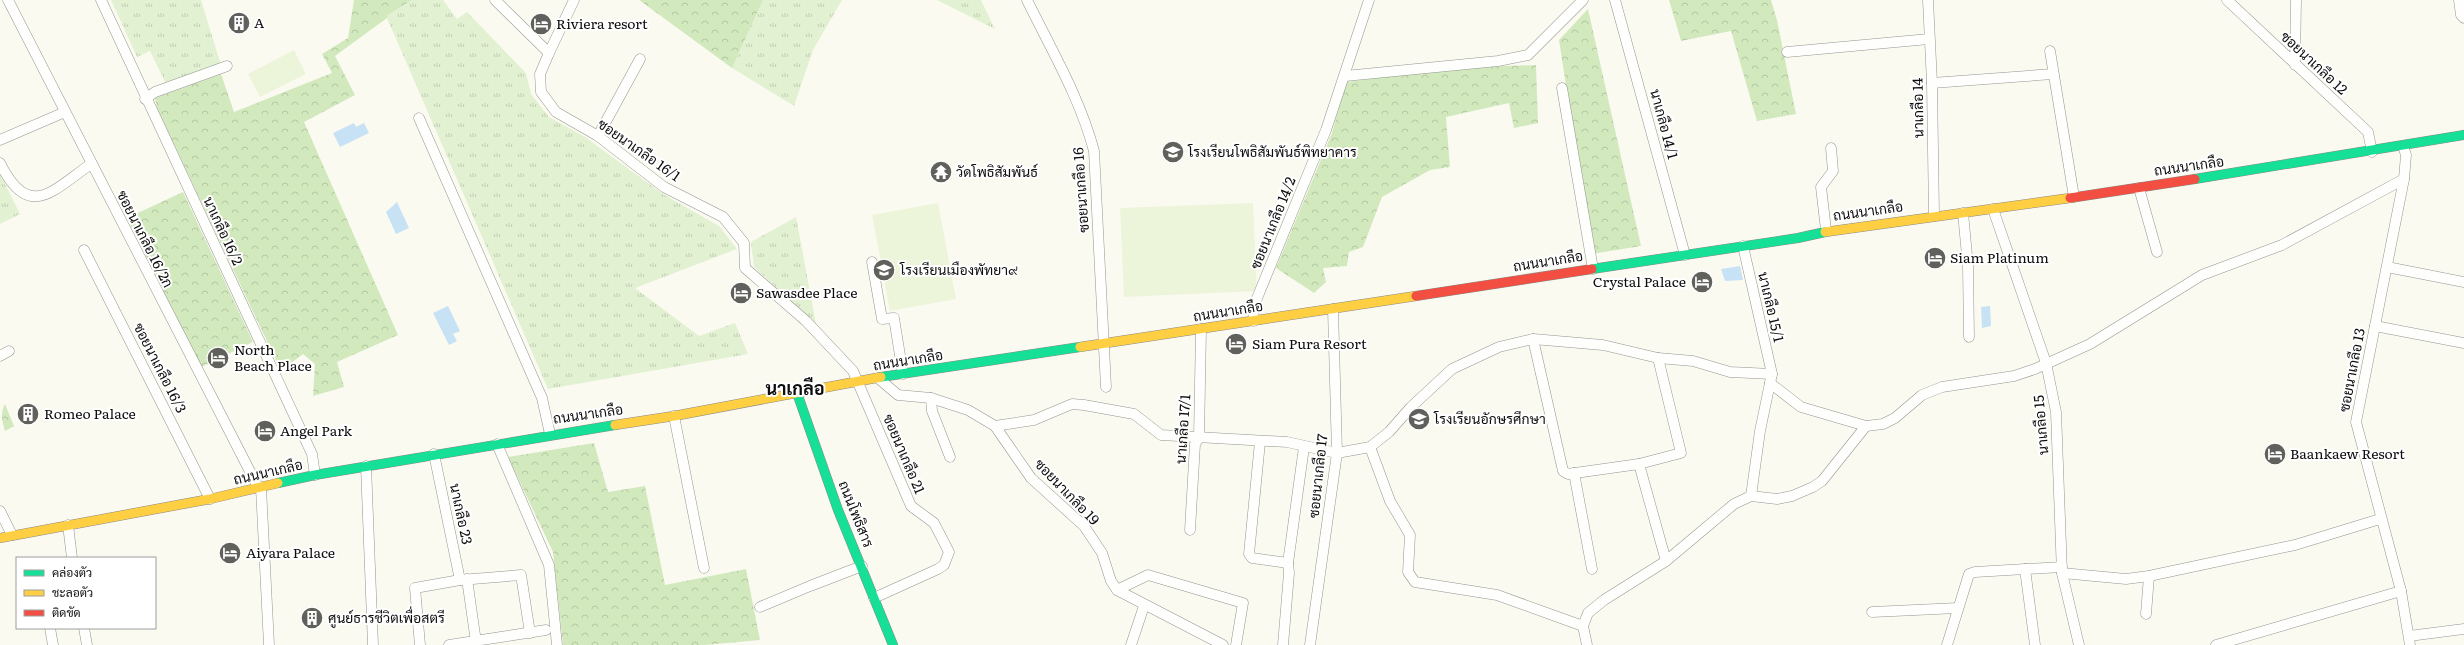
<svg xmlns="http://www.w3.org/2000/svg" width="2464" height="645" font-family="Literata,Sarabun,serif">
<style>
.grass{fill:url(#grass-tufts)}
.forest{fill:url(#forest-crowns)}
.pitch{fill:#ecf5da}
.water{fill:#c7e2f5}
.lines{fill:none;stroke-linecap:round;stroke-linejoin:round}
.street-casing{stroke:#949490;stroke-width:11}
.fast-casing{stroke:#8b8a86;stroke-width:10}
.slow-casing{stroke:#8b8a86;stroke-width:10}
.jam-casing{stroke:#8b8a86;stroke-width:10}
.street{stroke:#fefefd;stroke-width:10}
.fast{stroke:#16e098;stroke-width:9}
.slow{stroke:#ffcf43;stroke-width:9}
.jam{stroke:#f24e42;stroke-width:9}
.labels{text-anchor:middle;stroke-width:4;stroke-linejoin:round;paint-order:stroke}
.poi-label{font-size:14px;fill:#0d0d0d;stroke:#fff;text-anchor:start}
.street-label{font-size:14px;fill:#0d0d0d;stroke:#fff}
.district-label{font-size:18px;font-weight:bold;fill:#0d0d0d;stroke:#fff}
</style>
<defs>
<pattern id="grass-tufts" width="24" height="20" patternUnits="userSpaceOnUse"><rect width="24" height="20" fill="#e2f1d1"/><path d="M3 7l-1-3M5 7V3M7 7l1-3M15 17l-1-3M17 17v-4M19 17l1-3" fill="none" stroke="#c1cdb2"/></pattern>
<pattern id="forest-crowns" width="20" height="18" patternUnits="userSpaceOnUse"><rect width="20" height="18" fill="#d2e9be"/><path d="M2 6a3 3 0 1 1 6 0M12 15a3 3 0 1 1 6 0" fill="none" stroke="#b3c7a2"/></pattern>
</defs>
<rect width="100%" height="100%" fill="#fbfaf1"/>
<g class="grass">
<polygon points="111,0 201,0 221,65 167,86 150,51 137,57"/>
<polygon points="412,0 443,0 457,19 467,12 526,73 531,94 549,117 585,137 663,194 719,226 737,249 635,288 699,336 735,323 748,354 548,389 387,18 388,15"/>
<polygon points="763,0 842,0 813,50 794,106 732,68"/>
<polygon points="937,0 981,0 995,29"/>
<polygon points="0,174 20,214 0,224"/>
<polygon points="796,217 816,324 754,267 751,242"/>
</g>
<g class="forest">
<polygon points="354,0 412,0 388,15 387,18 335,56 355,95 304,122 398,335 337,362 344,387 313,396 315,364 303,354 281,371 157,108 155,98 221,74 234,112 332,73 322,54 348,38"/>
<polygon points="639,0 763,0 732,68"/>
<polygon points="1669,0 1771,0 1777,20 1796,114 1757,121 1731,31 1681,41"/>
<polygon points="1588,9 1641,246 1592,254 1559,40"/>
<polygon points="1536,65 1538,123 1514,128 1509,103 1446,117 1450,167 1430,170 1382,197 1363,247 1349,252 1347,266 1323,268 1326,282 1314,293 1276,268 1332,133 1346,82 1452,68"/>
<polygon points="183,192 253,342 201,367 127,218"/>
<path d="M5,404L14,426L5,431C2,422 0,412 5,404Z"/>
<polygon points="594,443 608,492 645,486 665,585 746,569 760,640 705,645 563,645 553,552 508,457"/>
</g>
<g class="pitch">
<polygon points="294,50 306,74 260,97 248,74"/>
<polygon points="938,203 956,299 890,311 872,215"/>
<polygon points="1253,203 1257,291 1124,297 1120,208"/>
</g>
<g class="water">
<polygon points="354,123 356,127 364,123 369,133 340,147 333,133"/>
<polygon points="397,202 409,228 396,234 386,212"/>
<polygon points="1740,266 1743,280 1725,281 1721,269"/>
<polygon points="448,306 460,331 453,334 457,341 449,345 433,313"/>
<polygon points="1990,306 1991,326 1982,328 1981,307"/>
</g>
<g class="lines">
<g class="street-casing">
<g id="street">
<polyline points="8,0 259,489"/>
<polyline points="101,0 312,454 315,475"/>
<polyline points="495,0 549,53 540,74 541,92 556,112 598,136 664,187 723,217 744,243 745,268 806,321 853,371 911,506 934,523 949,552 944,565 938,569 874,598"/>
<path d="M1027,0C1051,49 1080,98 1094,151L1106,387"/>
<polyline points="1615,0 1685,255"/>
<polyline points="1928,0 1932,83 1934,216"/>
<polyline points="2227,0 2368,132 2372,152"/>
<polyline points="2459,0 2461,15 2464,18"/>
<polyline points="2050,51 2074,197"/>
<polyline points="1787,52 1929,39"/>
<polyline points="549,53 574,0"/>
<polyline points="2295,65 2296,0"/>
<polyline points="1345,76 1498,61 1528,55 1583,0"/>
<polyline points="1932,83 2053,74"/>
<polyline points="1562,88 1593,269"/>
<polyline points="145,99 155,92 227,66"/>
<polyline points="419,118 542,398 550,434"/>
<polyline points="598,136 640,59"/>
<polyline points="0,140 65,112"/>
<polyline points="2403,146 2406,155 2404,179 2356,422 2401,591 2410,645"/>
<path d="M0,163C29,222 53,190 91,164"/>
<polyline points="2139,188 2157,252"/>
<polyline points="1993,209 2046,363 2056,412 2062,573 2079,645"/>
<polyline points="1963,213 1968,266 1969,337"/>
<polyline points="1826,230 1821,187 1833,171 1831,148"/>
<polyline points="1743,246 1772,374 1770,383 1801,407 1866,426 1883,424 1895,418 1922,395 1942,387 2014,376 2035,369 2090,344 2202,275 2282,245 2404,179"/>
<polyline points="84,250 210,499"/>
<polyline points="872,262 882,319 894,318 903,374"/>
<polyline points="2387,267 2464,282"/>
<polyline points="1254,321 1253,308 1326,130 1369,0"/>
<polyline points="2375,326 2464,343"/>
<polyline points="1533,339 1563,471 1568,474 1639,464 1681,453 1658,358"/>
<polyline points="0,356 9,351"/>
<polyline points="878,378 898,395 931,398 968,410 995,426 1031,478 1084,526 1102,553 1111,581 1117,590 1223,645"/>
<polyline points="931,398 932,411 950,457"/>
<polyline points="674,416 704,568"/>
<polyline points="995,426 1034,420 1072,404 1084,405 1134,414 1161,435 1287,442 1337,453 1370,447 1389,432 1411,407 1452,369 1499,347 1533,339 1603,345 1658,358 1693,361 1730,372 1772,374"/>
<polyline points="1260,442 1249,554 1252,558 1288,563"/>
<polyline points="497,444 549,565 557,645"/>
<polyline points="1370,447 1390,501 1410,535 1408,572 1415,582 1497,595 1583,626"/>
<polyline points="434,454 460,580"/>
<polyline points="1639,464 1666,561"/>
<polyline points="366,466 373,645"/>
<polyline points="1574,473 1592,569"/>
<polyline points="261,488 269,645"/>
<polyline points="1751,496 1760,431 1770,383"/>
<polyline points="0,511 12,535"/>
<polyline points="68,525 72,558"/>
<polyline points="1190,530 1195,444 1199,438 1201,329"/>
<polyline points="2025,569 2035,645"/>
<polyline points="2062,573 2126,579 2149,576 2295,545 2380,519"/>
<polyline points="467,579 476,642"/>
<polyline points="1117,590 1148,575 1243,603 1236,645"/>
<polyline points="760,607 810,586 862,566"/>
<polyline points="1872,612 1958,608"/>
<polyline points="2146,614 2149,576"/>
<polyline points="50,628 53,645"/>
<polyline points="84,628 87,645"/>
<polyline points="2409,636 2464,629"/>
<polyline points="420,645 415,588 460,580 521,575 530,633"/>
<polyline points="449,645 546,630"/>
<polyline points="1131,645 1144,606"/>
<polyline points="1283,645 1289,573 1288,563 1304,447"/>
<polyline points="1310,645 1337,453 1333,309"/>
<polyline points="1587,645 1583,626 1588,613 1604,600 1666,561 1734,504 1751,496 1777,499 1792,496 1813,487 1822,481 1866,426"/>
<polyline points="1947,645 1969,574 1975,572 2062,567"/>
<polyline points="2216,645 2401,591"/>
</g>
</g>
<g class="fast-casing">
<g id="fast">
<polyline points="2195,179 2464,135"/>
<polyline points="1592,269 1798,238 1825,232"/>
<polyline points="881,377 1080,347"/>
<polyline points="797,393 838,510 893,645"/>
<polyline points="278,483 315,475 615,425"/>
</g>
</g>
<g class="slow-casing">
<g id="slow">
<polyline points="1825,232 2070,198"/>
<polyline points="1080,347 1416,296"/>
<polyline points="615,425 674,416 881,377"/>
<polyline points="0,538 210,499 278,483"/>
</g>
</g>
<g class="jam-casing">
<g id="jam">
<polyline points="2070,198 2195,179"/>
<polyline points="1416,296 1592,269"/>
</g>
</g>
<use href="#street" class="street"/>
<use href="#fast" class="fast"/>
<use href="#slow" class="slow"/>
<use href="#jam" class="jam"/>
</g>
<defs>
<g id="building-disc" transform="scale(1.15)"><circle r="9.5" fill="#60605d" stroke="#fff"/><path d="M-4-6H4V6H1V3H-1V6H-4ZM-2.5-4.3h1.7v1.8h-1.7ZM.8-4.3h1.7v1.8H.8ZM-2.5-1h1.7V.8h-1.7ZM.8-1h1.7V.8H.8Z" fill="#fff"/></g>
<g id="hotel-disc" transform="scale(1.15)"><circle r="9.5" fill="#60605d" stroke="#fff"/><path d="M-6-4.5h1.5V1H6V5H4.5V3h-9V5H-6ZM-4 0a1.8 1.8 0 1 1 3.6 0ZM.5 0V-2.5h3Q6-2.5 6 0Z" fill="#fff"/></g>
<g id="school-disc" transform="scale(1.15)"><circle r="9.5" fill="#60605d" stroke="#fff"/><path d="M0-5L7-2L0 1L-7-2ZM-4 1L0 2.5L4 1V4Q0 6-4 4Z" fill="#fff"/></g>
<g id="temple-disc" transform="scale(1.15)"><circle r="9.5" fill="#60605d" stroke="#fff"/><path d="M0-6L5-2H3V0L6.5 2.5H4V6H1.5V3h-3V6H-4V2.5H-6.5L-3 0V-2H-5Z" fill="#fff"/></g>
</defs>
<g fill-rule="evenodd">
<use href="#building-disc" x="239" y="23"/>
<use href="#hotel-disc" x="541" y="24"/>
<use href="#school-disc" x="1173" y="152"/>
<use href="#temple-disc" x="941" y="172"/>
<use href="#hotel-disc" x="1935" y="258"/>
<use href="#school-disc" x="884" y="270"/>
<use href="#hotel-disc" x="1702" y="282"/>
<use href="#hotel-disc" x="741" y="293"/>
<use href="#hotel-disc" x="1236" y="344"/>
<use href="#hotel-disc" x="218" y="358"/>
<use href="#building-disc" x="28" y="414"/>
<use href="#school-disc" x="1419" y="419"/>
<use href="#hotel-disc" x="265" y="431"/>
<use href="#hotel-disc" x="2275" y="454"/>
<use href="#hotel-disc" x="230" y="553"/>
<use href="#building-disc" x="312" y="618"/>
</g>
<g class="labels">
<g class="poi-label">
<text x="254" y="28">A</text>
<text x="556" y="29">Riviera resort</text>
<text x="1188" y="157">โรงเรียนโพธิสัมพันธ์พิทยาคาร</text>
<text x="956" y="177">วัดโพธิสัมพันธ์</text>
<text x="1950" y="263">Siam Platinum</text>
<text x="900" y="275">โรงเรียนเมืองพัทยา๙</text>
<text x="1686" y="287" text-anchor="end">Crystal Palace</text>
<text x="756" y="298">Sawasdee Place</text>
<text x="1252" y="349">Siam Pura Resort</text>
<text x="234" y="355">North<tspan x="234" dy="16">Beach Place</tspan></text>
<text x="44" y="419">Romeo Palace</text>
<text x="1434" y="424">โรงเรียนอักษรศึกษา</text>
<text x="280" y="436">Angel Park</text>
<text x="2290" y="459">Baankaew Resort</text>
<text x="246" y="558">Aiyara Palace</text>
<text x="328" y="623">ศูนย์ธารชีวิตเพื่อสตรี</text>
</g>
<g class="street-label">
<text transform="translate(2314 63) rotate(43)" y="5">ซอยนาเกลือ 12</text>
<text transform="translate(1918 108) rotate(-91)" y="5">นาเกลือ 14</text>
<text transform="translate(1664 124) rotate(75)" y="5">นาเกลือ 14/1</text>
<text transform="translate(639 150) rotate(35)" y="5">ซอยนาเกลือ 16/1</text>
<text transform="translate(2189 166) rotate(-8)" y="5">ถนนนาเกลือ</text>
<text transform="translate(1081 190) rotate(-94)" y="5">ซอยนาเกลือ 16</text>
<text transform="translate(1868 211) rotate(-8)" y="5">ถนนนาเกลือ</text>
<text transform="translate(1273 223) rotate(-68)" y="5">ซอยนาเกลือ 14/2</text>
<text transform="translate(223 231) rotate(65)" y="5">นาเกลือ 16/2</text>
<text transform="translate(145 239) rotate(63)" y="5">ซอยนาเกลือ 16/2ก</text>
<text transform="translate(1548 261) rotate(-9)" y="5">ถนนนาเกลือ</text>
<text transform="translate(1771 307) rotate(77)" y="5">นาเกลือ 15/1</text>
<text transform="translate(1228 311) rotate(-9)" y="5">ถนนนาเกลือ</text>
<text transform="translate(908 360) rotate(-9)" y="5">ถนนนาเกลือ</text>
<text transform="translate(160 368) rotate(63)" y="5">ซอยนาเกลือ 16/3</text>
<text transform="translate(2352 370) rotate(-79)" y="5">ซอยนาเกลือ 13</text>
<text transform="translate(588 414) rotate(-8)" y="5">ถนนนาเกลือ</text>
<text transform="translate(2041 425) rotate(-95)" y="5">นาเกลือ 15</text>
<text transform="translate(1183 429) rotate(-86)" y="5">นาเกลือ 17/1</text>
<text transform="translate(904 454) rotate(67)" y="5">ซอยนาเกลือ 21</text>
<text transform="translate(268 472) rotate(-13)" y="5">ถนนนาเกลือ</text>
<text transform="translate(1318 476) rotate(-84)" y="5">ซอยนาเกลือ 17</text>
<text transform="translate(1067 492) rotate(46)" y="5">ซอยนาเกลือ 19</text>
<text transform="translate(461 514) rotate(78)" y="5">นาเกลือ 23</text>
<text transform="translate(856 514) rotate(68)" y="5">ถนนโพธิสาร</text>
</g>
<g class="district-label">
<text x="795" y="395">นาเกลือ</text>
</g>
</g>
<rect x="16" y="557" width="140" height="72" fill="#ffffff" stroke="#9e9e9e"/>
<rect x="24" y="570" width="20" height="6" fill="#16e098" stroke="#9e9e9e"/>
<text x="52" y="577" font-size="12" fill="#0d0d0d">คล่องตัว</text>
<rect x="24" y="590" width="20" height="6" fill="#ffcf43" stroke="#9e9e9e"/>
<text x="52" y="597" font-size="12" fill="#0d0d0d">ชะลอตัว</text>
<rect x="24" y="610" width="20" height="6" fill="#f24e42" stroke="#9e9e9e"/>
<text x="52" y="617" font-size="12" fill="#0d0d0d">ติดขัด</text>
</svg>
